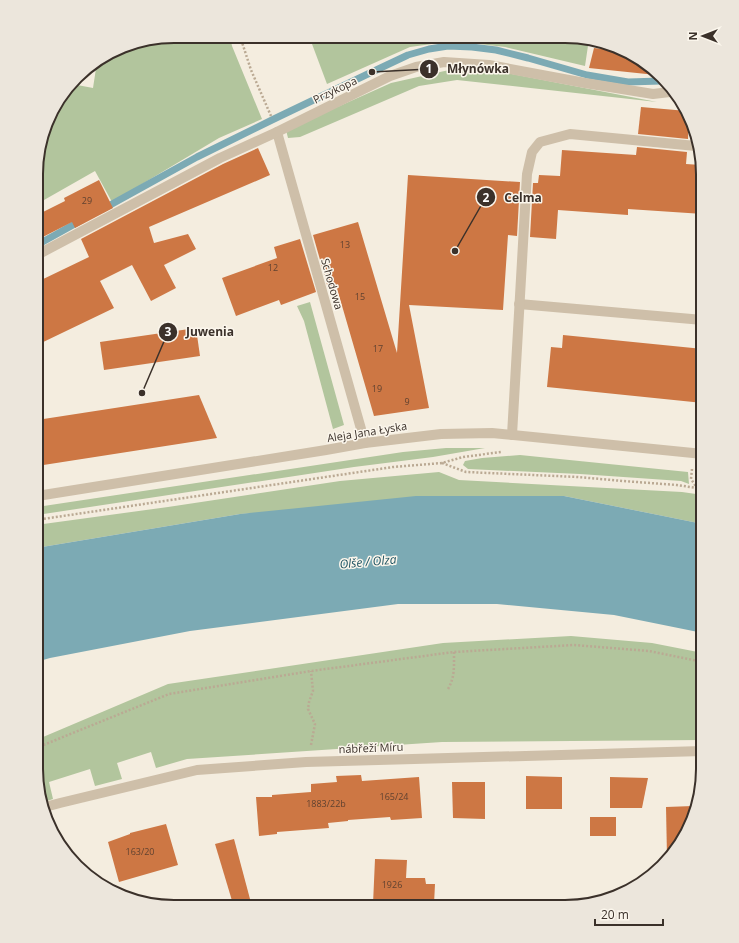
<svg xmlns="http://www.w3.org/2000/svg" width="739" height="943" font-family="'Open Sans',sans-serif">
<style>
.green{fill:#b2c59d}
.water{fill:#7caab4}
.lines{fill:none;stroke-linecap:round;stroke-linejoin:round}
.stream{stroke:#7caab4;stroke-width:7}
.building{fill:#cd7744}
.path{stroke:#baa993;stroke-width:2.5;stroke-dasharray:2 2;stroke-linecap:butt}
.minor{stroke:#cebfa9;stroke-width:10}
.labels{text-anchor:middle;stroke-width:3;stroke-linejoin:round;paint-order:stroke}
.number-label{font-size:9px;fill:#604230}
.street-label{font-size:11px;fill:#3b312a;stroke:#fbf6ec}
.water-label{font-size:12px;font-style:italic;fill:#1c5260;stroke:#fbf6ec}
.rim{fill:none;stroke:#3b312a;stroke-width:2}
.leader{fill:none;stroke:#3b312a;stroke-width:1.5}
.callout-dot{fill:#3b312a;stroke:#fbf6ec;stroke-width:1.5}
.mark-label{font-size:12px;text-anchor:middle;font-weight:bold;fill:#fff}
.callout-label{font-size:12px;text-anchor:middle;font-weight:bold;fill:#3b312a;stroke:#fbf6ec;stroke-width:3;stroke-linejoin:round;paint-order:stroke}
</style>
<rect width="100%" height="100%" fill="#f4eddf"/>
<g class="green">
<polygon points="174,36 230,36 232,46 262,119 219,138 112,202 95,171 37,204 37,155 54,105 72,84 93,88 97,62 129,43"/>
<polygon points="309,36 584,37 589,39 585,66 505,47 454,41 410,47 327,84"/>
<polygon points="458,68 502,72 657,102 457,80 419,86 300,137 288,138 286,130 391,83"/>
<polygon points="310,302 344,425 333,429 304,321 297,306"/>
<polygon points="446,448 485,448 433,457 354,467 37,515 37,507 403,452"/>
<polygon points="520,455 688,472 689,484 681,481 580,474 468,469 463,465 465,461 482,458"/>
<polygon points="439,472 459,480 682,492 703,495 703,524 564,496 240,514 36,548 36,525 168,507 340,481"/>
<polygon points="571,636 652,643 703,653 703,740 442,742 187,759 156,768 151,752 117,763 122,779 95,786 90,769 49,782 53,799 44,802 36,770 36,740 168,684 443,643"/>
<polygon points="527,903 584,903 566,907 455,907"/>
</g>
<polygon class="water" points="416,496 564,496 703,524 703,633 614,615 497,604 398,604 190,631 50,658 36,662 36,548 240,514"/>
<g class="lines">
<g class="stream">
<polyline points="103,209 197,157 276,118 372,72 408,55 429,49 448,46 472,47 496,50 528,58 587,75 628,82 661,81"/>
<polyline points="37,245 82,220"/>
</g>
</g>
<g class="building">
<polygon points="594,48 619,51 642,59 656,75 589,68"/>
<polygon points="641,107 687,111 689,116 688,139 638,134"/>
<polygon points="637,147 687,152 686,164 701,165 703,173 703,214 628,209 628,215 558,210 556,239 530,237 533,183 538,183 539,175 560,176 562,150 636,155"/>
<polygon points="258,148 270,175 149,227 154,243 188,234 196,249 164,265 176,288 151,301 132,265 100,281 114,308 37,345 37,282 89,257 81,239 223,164"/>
<polygon points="408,175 520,182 517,236 508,235 503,310 409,305 429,408 374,416 336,285 328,288 313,235 358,222 397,353"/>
<polygon points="99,180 113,208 75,228 72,222 37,240 37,215 65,201 64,198"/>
<polygon points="300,239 316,292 281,305 279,300 236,316 222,278 277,258 274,247"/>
<polygon points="196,328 200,356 104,370 100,342"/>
<polygon points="563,335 703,349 703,403 547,387 551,347 562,348"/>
<polygon points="199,395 217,438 37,466 37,420"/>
<polygon points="361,775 362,781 419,777 422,818 391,820 390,817 348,820 348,821 328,823 329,828 277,832 277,834 259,836 256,797 272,797 272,795 311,792 311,784 337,782 336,776"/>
<polygon points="526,776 562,777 562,809 526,809"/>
<polygon points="610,777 648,778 642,808 610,808"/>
<polygon points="452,782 485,782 485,819 453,818"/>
<polygon points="693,806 680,846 667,857 666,807"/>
<rect x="590" y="817" width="26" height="19"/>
<polygon points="166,824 178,865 119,882 108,842 130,834 130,833"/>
<polygon points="234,839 250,899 233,904 215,844"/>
<polygon points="375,859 407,860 406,878 425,878 426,884 435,884 434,904 402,903 402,904 373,904"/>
</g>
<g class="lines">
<g class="path">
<polyline points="240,36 251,70 271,116"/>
<polyline points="442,463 466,472 578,477 623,481 677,485 703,489"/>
<polyline points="692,469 691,479 697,488"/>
<polyline points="36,520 393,467 442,463 463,457 501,452"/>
<path d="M448,689C455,677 454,666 454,652"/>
<polyline points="311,745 315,724 308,709 309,702 313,691 311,671"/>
<polyline points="36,748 169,694 311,671 454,652 574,645 649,651 703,662"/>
</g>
<g class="minor">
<polyline points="277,132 365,443"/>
<polyline points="37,255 188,175 220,158 277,132 390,76 416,67 444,62 489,65 585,83 653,94 670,92"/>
<polyline points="519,304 703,320"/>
<polyline points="512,435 527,174 532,152 540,142 570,134 696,146"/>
<polyline points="37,496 326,450 365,443 441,434 492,433 703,454"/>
<polyline points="45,807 60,803 197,770 306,762 703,751"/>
</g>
</g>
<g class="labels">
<g class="number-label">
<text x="87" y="204">29</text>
<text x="345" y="248">13</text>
<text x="273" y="271">12</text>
<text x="360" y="300">15</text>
<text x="378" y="352">17</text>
<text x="377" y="392">19</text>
<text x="407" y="405">9</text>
<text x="394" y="800">165/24</text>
<text x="326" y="807">1883/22b</text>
<text x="140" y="855">163/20</text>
<text x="392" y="888">1926</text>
</g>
<g class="street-label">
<text transform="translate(335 90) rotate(-26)" y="4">Przykopa</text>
<text transform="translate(332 284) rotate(74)" y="4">Schodowa</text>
<text transform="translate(367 432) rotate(-9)" y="4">Aleja Jana Łyska</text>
<text transform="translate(371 748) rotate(-2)" y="4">nábřeží Míru</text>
</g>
<g class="water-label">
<text transform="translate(368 562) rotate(-5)" y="4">Olše / Olza</text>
</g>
</g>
<path d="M0 0H739V943H0ZM174 43H565A131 131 0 0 1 696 174V769A131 131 0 0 1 565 900H174A131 131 0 0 1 43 769V174A131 131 0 0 1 174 43Z" fill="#ece6dc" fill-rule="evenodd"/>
<path class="rim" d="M174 43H565A131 131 0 0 1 696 174V769A131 131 0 0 1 565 900H174A131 131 0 0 1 43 769V174A131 131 0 0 1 174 43Z"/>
<path class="leader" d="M372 72L429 69M455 251L486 197M142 393L168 332"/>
<g class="callout-dot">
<circle cx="372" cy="72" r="4"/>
<circle cx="455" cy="251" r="4"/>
<circle cx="142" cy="393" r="4"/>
<circle cx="429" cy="69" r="10"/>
<circle cx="486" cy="197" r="10"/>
<circle cx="168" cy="332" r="10"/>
</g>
<g class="mark-label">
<text x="429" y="73">1</text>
<text x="486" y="202">2</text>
<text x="168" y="336">3</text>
</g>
<g class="callout-label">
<text x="478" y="73">Młynówka</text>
<text x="523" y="202">Celma</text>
<text x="210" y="336">Juwenia</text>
</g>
<g transform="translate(703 36) rotate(270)" stroke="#fbf6ec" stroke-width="3" paint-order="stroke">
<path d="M0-3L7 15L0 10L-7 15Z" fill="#3b312a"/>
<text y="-6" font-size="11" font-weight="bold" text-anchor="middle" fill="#3b312a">N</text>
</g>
<path d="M595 919v6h68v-6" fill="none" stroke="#3b312a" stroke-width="2"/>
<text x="601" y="919" font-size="12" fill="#3b312a" stroke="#fbf6ec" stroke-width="3" paint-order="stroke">20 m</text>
</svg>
